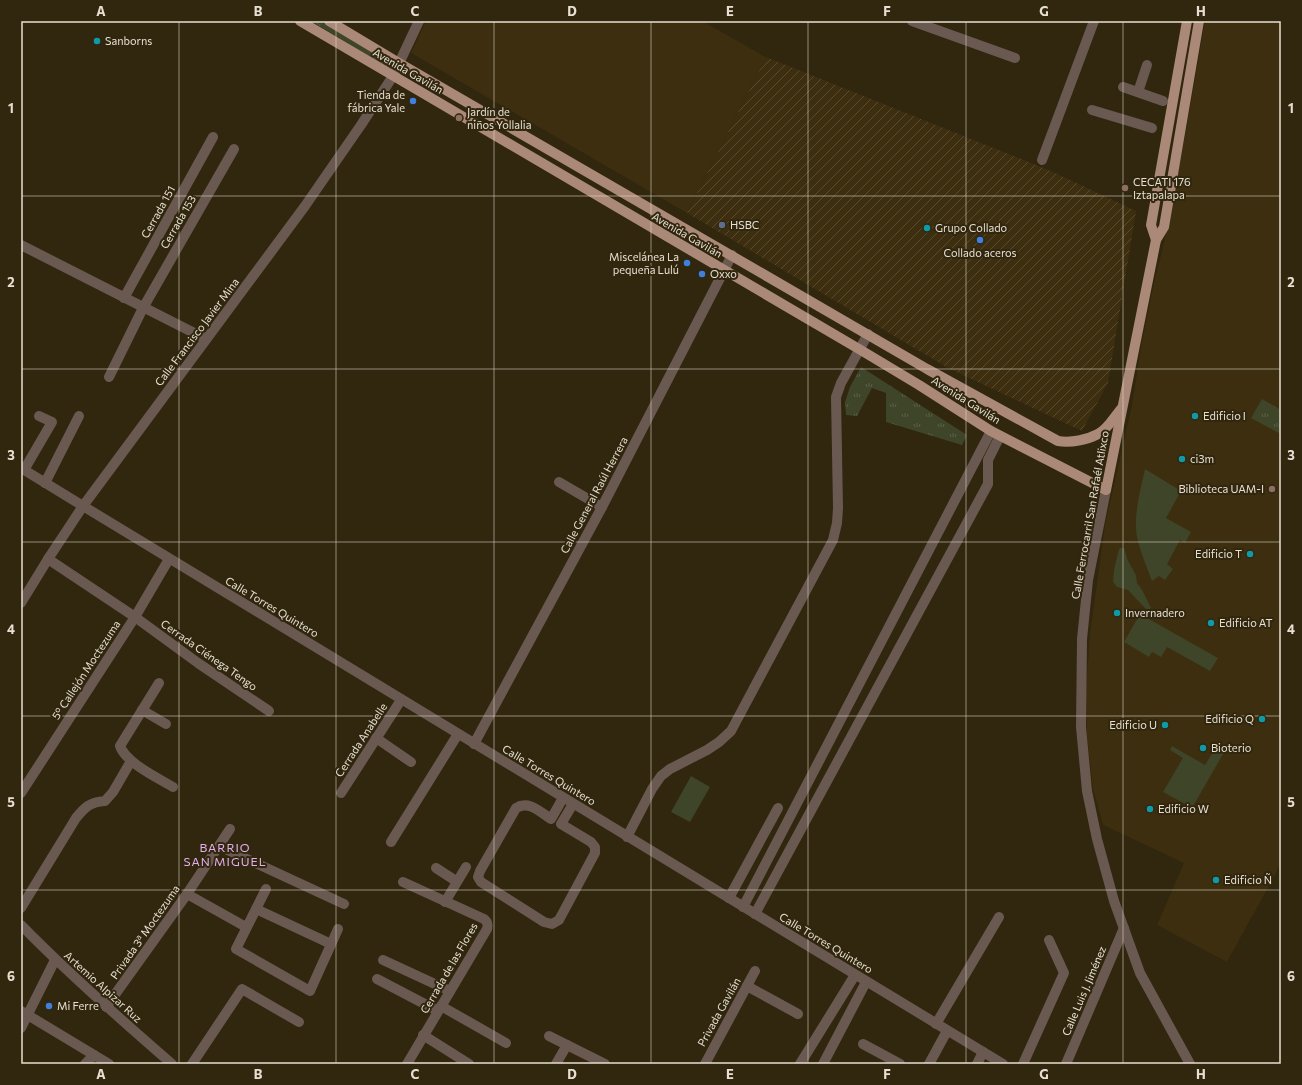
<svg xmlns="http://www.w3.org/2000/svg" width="1302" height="1085" font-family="Commissioner,sans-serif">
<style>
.built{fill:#3c2e0e}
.industrial{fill:url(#industrial-furrows)}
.grass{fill:url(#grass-tufts)}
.park{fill:#3e4529}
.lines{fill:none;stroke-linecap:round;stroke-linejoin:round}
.minor{stroke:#6a5951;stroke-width:10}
.major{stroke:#ab8979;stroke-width:10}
.grid{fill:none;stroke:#e7e0d2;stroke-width:1;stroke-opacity:0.55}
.culture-dot{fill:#0f9aa8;stroke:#31260e;stroke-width:1.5}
.shop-dot{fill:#3f7fe0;stroke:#31260e;stroke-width:1.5}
.education-dot{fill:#8d6e63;stroke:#31260e;stroke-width:1.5}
.service-dot{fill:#5c6f8a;stroke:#31260e;stroke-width:1.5}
.labels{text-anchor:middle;stroke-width:4;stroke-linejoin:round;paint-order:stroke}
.poi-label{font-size:11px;fill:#e7e0d2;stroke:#31260e;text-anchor:start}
.street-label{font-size:11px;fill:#e7e0d2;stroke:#31260e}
.neighbourhood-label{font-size:12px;letter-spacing:1px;fill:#e3aeea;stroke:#31260e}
.neatline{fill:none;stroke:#e7e0d2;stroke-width:1.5}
.grid-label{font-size:13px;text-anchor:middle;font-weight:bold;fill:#e7e0d2}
</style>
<defs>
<pattern id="industrial-furrows" width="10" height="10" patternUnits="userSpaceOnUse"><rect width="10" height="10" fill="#3c2e0e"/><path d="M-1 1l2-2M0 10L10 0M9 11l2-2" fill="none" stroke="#584c30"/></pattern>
<pattern id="grass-tufts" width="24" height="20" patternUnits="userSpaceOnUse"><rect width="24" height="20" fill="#3e4529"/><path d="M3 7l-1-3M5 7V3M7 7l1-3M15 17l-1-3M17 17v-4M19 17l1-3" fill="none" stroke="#5a6047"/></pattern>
</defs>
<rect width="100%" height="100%" fill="#31260e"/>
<g class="built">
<polygon points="426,21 702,21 766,57 687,213 411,53"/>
<polygon points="1205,21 1281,21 1281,864 1227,962 1157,925 1184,863 1103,825 1093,789 1087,736 1086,691 1090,634 1105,525 1132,405 1142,341 1154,283 1164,243 1185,136"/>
</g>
<polygon class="industrial" points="766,57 1051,171 1136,211 1108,383 1082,431 948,368 687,213"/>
<g class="grass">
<polygon points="311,21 320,21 391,64 389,68"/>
<polygon points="861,367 967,435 962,445 886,422 886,393 872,388 857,416 846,415 845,402 850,387"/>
<polygon points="1262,399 1281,410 1281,434 1251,418"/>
</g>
<g class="park">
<path d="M1145,469L1181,491L1166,518L1191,532L1185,543L1180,540L1167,564L1173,569L1165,580L1159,576L1152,581C1147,567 1136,542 1136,528C1135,508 1141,488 1145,469Z"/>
<polygon points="1121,548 1124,548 1128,561 1136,575 1137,583 1142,590 1150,606 1151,607 1149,610 1146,609 1128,590 1117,587 1113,582 1114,570 1119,549"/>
<polygon points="1140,614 1218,658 1210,671 1167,647 1161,657 1152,652 1149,657 1124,642"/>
<polygon points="1219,742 1227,747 1192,808 1163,792 1183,758 1170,750 1172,746 1205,765"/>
<polygon points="691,776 710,787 690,822 671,812"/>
</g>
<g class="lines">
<g class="minor">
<polyline points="912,21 1015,58"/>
<polyline points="1123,87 1163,101"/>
<polyline points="1138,92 1147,65"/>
<polyline points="1092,110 1152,128"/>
<polyline points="1042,160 1094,21"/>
<polyline points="21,245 206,339"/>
<polyline points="124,298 213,137"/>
<polyline points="109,377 143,308 234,149"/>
<polyline points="21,468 83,506 1003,1064"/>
<polyline points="24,470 52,422 39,416"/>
<polyline points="559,482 602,507"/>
<polyline points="45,483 79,416"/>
<polyline points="1106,490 1088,580 1082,639 1081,727 1087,791 1097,839 1114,901 1140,973 1190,1064"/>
<polyline points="48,559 135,617 198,663 269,711"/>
<polyline points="21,603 48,559 83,506 305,206 361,125 393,76 419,21"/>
<path d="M159,683L120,746C126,763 158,778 173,787"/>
<polyline points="142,710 166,724"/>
<polyline points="376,738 411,762"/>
<polyline points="474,744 602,507 732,255"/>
<polyline points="21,793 135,617 169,559"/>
<polyline points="341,793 401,700"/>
<path d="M563,798L551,819C540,812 529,800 516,808L480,871L478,877L481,882L544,922L552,924L559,920L595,853V847L591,842L561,824L573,804"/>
<polyline points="627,837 652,789 661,776 670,769 707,750 719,742 731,731 833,540 837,523 838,508 836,397 841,383 868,334"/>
<polyline points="391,842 458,734"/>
<polyline points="219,846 344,904"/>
<polyline points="436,868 456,881"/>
<path d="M403,882L484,919C488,922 488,925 487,929L407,1064"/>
<polyline points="266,889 236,949 310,991 338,929"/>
<polyline points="187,894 246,927"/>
<polyline points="729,898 778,808"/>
<polyline points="445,902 466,867"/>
<polyline points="743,907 991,431"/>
<path d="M21,908L76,818C85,807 90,802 105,801L113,792L131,761"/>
<polyline points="256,909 331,944"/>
<polyline points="755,914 988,484 988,460 1000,436"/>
<path d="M21,925C69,974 120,1019 172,1064"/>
<polyline points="383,960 450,991"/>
<polyline points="377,979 438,1011"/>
<polyline points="747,986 798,1014"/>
<polyline points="441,1006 506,1043"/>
<polyline points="106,1007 187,894 230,829"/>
<polyline points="21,1011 109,1064"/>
<polyline points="936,1024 999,917"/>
<polyline points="21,1028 55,960"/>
<polyline points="423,1035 469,1064"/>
<polyline points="549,1036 605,1064"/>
<polyline points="863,1044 900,1064"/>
<polyline points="85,1064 94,1055"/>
<polyline points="192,1064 242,989 299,1022"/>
<polyline points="556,1064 567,1045"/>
<polyline points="705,1064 755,971"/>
<polyline points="800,1064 855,975"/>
<polyline points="823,1064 866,982"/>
<polyline points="929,1064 947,1031"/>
<polyline points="977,1064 983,1052"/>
<polyline points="1023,1064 1064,973 1049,940"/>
<polyline points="1066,1064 1124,928"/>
</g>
<g class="major">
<polyline points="300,21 859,349 919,385 991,431 1106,490 1156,240 1164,227 1199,21"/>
<path d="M329,21L399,63L927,369L1058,441C1071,443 1087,440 1098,434C1108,429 1114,417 1121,409"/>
<polyline points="1156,240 1151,225 1187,21"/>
</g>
</g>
<path class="grid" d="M179,21V1064M336,21V1064M494,21V1064M651,21V1064M808,21V1064M966,21V1064M1123,21V1064M21,196H1281M21,369H1281M21,542H1281M21,716H1281M21,890H1281"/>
<g class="culture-dot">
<circle cx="97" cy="41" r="4"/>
<circle cx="927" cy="228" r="4"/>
<circle cx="1195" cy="416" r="4"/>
<circle cx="1182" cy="459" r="4"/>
<circle cx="1250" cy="554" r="4"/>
<circle cx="1117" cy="613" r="4"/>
<circle cx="1211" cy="623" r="4"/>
<circle cx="1262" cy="719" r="4"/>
<circle cx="1165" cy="725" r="4"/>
<circle cx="1203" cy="748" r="4"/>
<circle cx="1150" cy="809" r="4"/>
<circle cx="1216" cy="880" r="4"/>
</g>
<g class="shop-dot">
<circle cx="413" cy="101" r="4"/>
<circle cx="980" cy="240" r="4"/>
<circle cx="687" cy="263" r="4"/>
<circle cx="702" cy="274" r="4"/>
<circle cx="49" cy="1006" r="4"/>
</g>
<g class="education-dot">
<circle cx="459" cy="118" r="4"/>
<circle cx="1125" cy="188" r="4"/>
<circle cx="1272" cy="489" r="4"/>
</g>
<circle class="service-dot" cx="722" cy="225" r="4"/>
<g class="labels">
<g class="poi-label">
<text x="105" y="45">Sanborns</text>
<text x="405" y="99" text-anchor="end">Tienda de<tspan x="405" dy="13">fábrica Yale</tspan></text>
<text x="467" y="116">Jardín de<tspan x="467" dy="13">niños Yollalia</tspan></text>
<text x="1133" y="186">CECATI 176<tspan x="1133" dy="13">Iztapalapa</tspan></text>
<text x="730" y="229">HSBC</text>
<text x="935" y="232">Grupo Collado</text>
<text x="980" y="257" text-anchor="middle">Collado aceros</text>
<text x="679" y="261" text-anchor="end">Miscelánea La<tspan x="679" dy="13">pequeña Lulú</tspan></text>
<text x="710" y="278">Oxxo</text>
<text x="1203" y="420">Edificio I</text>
<text x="1190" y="463">ci3m</text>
<text x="1264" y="493" text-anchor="end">Biblioteca UAM-I</text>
<text x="1242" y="558" text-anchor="end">Edificio T</text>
<text x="1125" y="617">Invernadero</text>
<text x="1219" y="627">Edificio AT</text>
<text x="1254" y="723" text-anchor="end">Edificio Q</text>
<text x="1157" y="729" text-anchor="end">Edificio U</text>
<text x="1211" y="752">Bioterio</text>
<text x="1158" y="813">Edificio W</text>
<text x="1224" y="884">Edificio Ñ</text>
<text x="57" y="1010">Mi Ferre</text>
</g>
<g class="street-label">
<text transform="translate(408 71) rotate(30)" y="4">Avenida Gavilán</text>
<text transform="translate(158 212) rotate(-61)" y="4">Cerrada 151</text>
<text transform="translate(178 222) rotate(-60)" y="4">Cerrada 153</text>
<text transform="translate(687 235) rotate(30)" y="4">Avenida Gavilán</text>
<text transform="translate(197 332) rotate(-53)" y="4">Calle Francisco Javier Mina</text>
<text transform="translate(966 400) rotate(32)" y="4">Avenida Gavilán</text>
<text transform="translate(594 495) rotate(-62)" y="4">Calle General Raúl Herrera</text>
<text transform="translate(1090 515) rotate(-80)" y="4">Calle Ferrocarril San Rafaél Atlixco</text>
<text transform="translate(272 607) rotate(31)" y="4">Calle Torres Quintero</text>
<text transform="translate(209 655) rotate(35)" y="4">Cerrada Ciénega Tengo</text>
<text transform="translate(86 670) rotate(-57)" y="4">5º Callejón Moctezuma</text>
<text transform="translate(361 740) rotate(-57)" y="4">Cerrada Anabelle</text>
<text transform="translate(549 775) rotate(31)" y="4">Calle Torres Quintero</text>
<text transform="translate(145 932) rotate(-55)" y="4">Privada 3ª Moctezuma</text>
<text transform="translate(826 943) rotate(31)" y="4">Calle Torres Quintero</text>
<text transform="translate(449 968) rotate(-60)" y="4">Cerrada de las Flores</text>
<text transform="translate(103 987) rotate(42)" y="4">Artemio Alpizar Ruz</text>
<text transform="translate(1084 991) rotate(-67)" y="4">Calle Luis J. Jiménez</text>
<text transform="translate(719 1012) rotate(-61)" y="4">Privada Gavilán</text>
</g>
<g class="neighbourhood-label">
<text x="225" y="852">BARRIO<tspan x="225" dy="14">SAN MIGUEL</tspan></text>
</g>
</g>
<rect width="1302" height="1085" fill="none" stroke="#31260e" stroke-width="44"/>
<rect x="22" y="22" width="1258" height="1041" class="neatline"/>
<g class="grid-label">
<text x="101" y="16">A</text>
<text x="258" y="16">B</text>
<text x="415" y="16">C</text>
<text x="572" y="16">D</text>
<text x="730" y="16">E</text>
<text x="887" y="16">F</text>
<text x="1044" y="16">G</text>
<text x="1201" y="16">H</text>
<text x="11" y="113">1</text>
<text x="1291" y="113">1</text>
<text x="11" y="287">2</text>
<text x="1291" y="287">2</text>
<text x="11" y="460">3</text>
<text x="1291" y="460">3</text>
<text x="11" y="634">4</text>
<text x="1291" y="634">4</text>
<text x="11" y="807">5</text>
<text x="1291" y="807">5</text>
<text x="11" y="981">6</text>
<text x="1291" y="981">6</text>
<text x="101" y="1079">A</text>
<text x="258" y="1079">B</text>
<text x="415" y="1079">C</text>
<text x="572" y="1079">D</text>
<text x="730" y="1079">E</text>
<text x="887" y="1079">F</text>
<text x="1044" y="1079">G</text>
<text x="1201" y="1079">H</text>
</g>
</svg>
